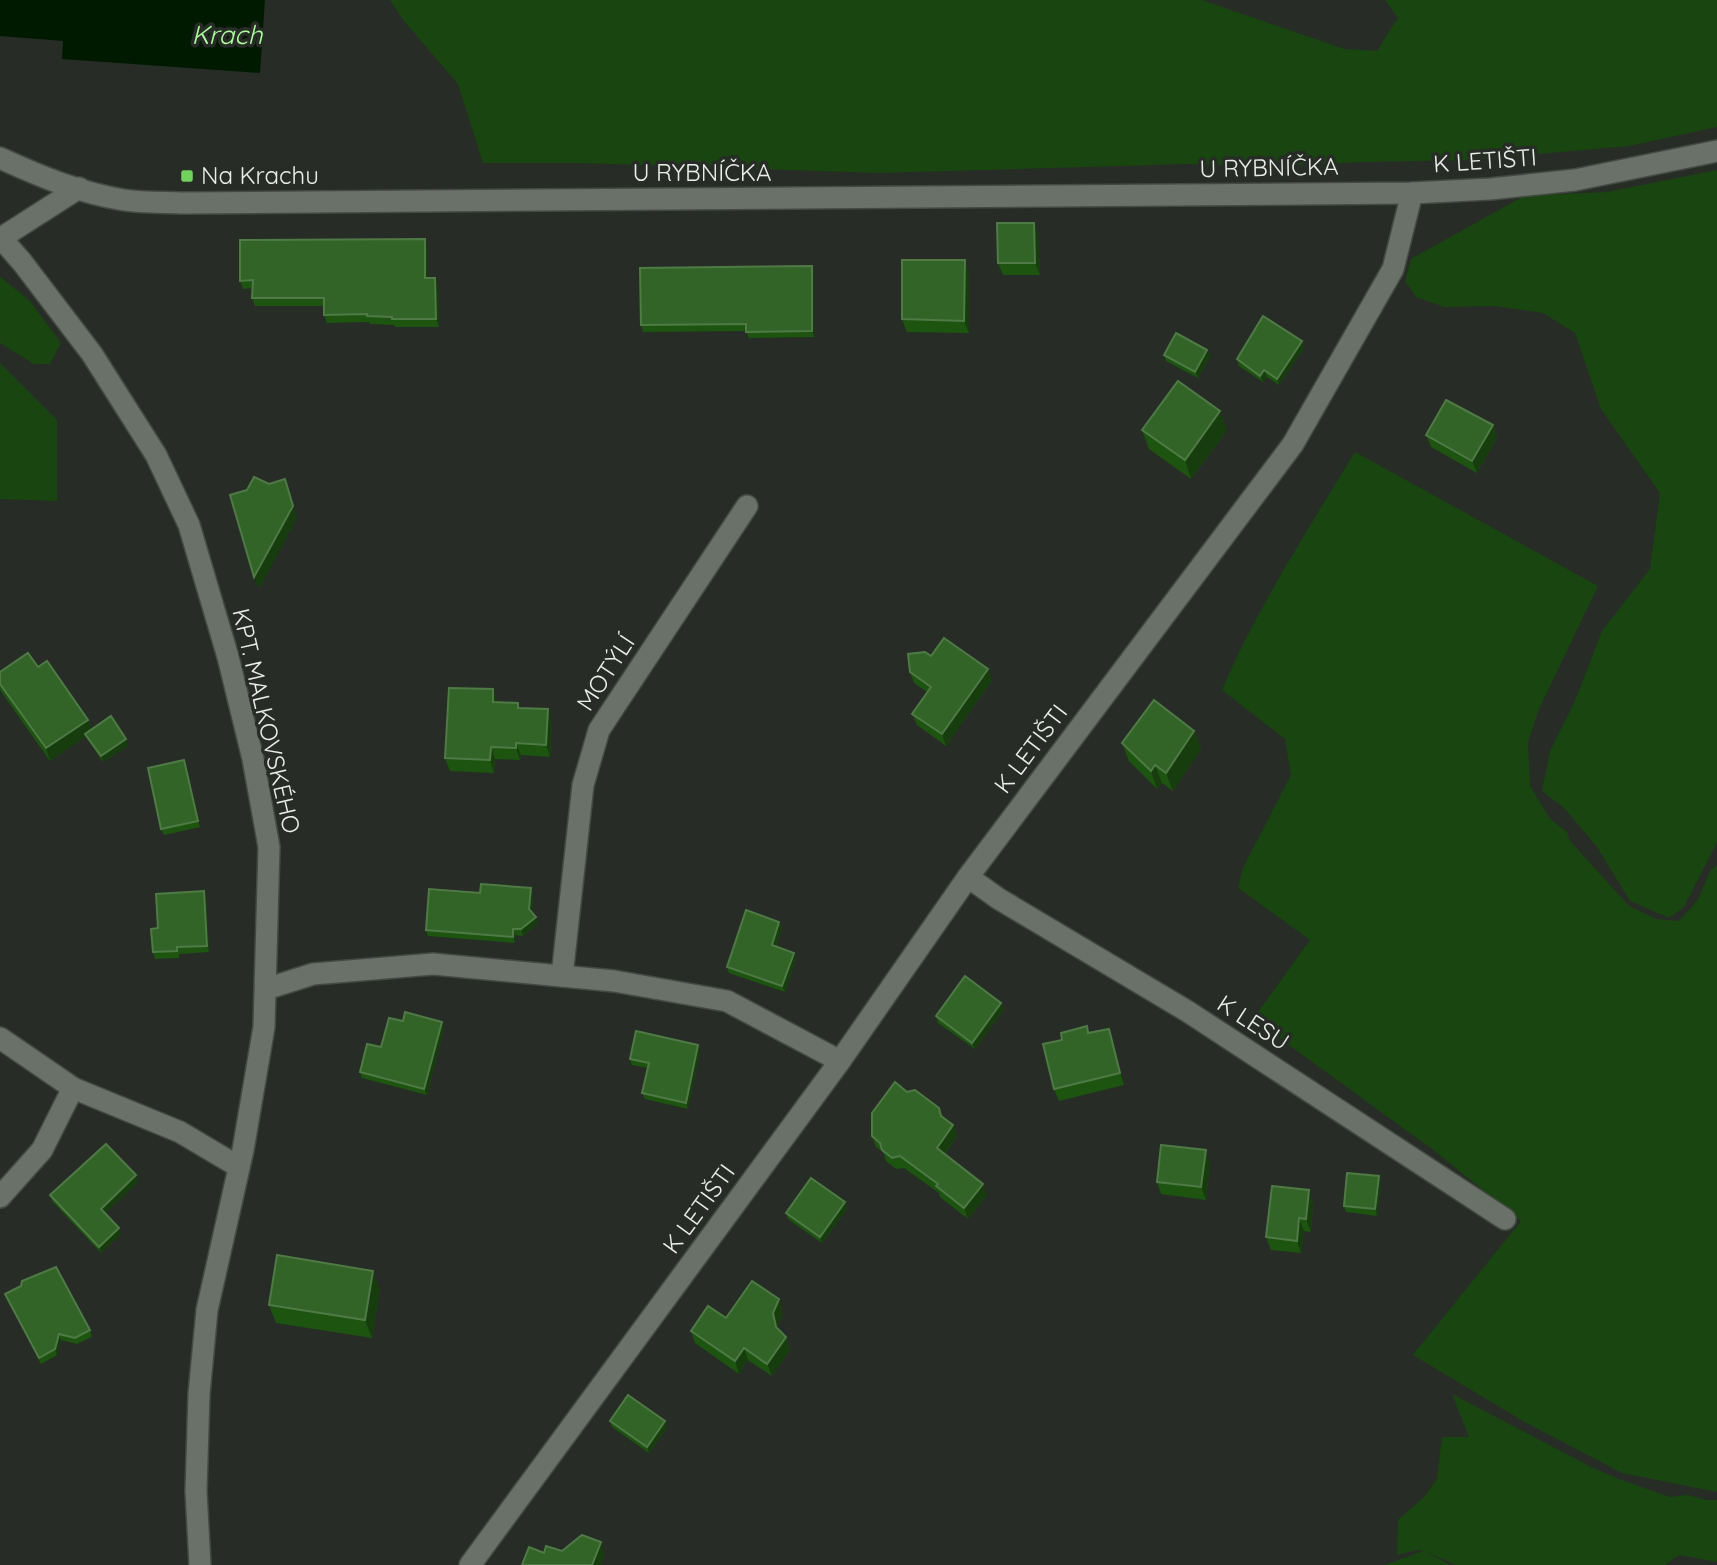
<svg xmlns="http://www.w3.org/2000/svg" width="1717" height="1565" font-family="Quicksand,sans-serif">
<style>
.green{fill:#194510}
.water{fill:#001a00}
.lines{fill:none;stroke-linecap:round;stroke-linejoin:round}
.minor-casing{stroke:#444944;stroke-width:24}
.tertiary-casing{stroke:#444944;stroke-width:24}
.minor{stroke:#6a7169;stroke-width:21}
.tertiary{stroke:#6a7169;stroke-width:21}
.wall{fill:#1c5410}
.shaded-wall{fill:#173d0f}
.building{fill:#326428;stroke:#4f7a46;stroke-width:2}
.poi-dot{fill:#70d35e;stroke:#272d26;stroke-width:2.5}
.labels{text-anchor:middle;stroke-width:7;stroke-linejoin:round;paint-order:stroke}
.street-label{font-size:24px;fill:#eaeeea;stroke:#272d26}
.poi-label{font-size:24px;fill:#eaeeea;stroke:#272d26;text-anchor:start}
.water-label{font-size:26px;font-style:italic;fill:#aefd9f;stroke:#272d26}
</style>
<rect width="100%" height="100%" fill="#272d26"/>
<g class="green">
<polygon points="390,0 1202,0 1344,49 1377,51 1398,18 1385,0 1717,0 1717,127 1629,146 1470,160 1362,162 1258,167 1187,164 879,173 581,163 483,163 458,84 404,21"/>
<polygon points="1717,170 1717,842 1684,907 1669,918 1630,901 1597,847 1564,808 1542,791 1550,751 1575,701 1602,631 1650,569 1660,493 1601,409 1575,333 1543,313 1495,306 1444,307 1416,297 1405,281 1411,259 1524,196 1607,192"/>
<polygon points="0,277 29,300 61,343 50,364 34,364 0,343"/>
<polygon points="0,363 57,420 57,501 0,499"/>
<path d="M1355,452L1598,586L1539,709L1528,742L1530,786L1550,819L1567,832L1570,841L1629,906L1656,919L1679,921L1698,900L1710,871L1717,865V1492L1622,1473L1523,1421L1413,1355L1521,1221L1436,1152L1253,1019L1310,940L1238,888L1243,868L1291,775L1285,739L1222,690C1258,606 1308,530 1355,452Z"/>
<polygon points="1452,1394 1591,1467 1616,1478 1670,1497 1688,1495 1707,1500 1717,1500 1717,1562 1679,1555 1665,1565 1456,1565 1425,1551 1450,1565 1385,1565 1423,1551 1417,1550 1397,1555 1398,1520 1425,1496 1437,1479 1442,1437 1469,1437"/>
</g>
<polygon class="water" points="0,0 265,0 260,73 62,59 63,41 0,36"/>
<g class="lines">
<g class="minor-casing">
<g id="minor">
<polyline points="0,237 22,262 92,354 156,455 189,525 228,657 253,759 269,847 264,1027 243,1150 207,1310 199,1394 196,1491 200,1565"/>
<polyline points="1,238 79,188"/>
<polyline points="968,877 999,899 1187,1011 1505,1219"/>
<polyline points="562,976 583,785 599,730 747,506"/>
<polyline points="266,989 313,974 433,964 614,981 727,1001 840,1061"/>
<polyline points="0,1038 73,1088 180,1132 239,1167"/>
<polyline points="0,1197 42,1150 73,1088"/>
<polyline points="470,1565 840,1061 968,877 1293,444 1393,269 1412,193"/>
</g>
</g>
<g class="tertiary-casing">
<path id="tertiary" d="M0,158C39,176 80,193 124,200C143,203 164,202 184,203L1412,193L1490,189L1575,180L1717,151"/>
</g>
<use href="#minor" class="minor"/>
<use href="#tertiary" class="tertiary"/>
</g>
<g class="wall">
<polygon points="1034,223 1038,236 1040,275 1003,275 998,263"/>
<polygon points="428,247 428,278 438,286 439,327 395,327 394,325 370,324 369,322 327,323 324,315 324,306 255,306 252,298 253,288 243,289 240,281"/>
<polygon points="965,260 969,272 969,333 907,332 902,319"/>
<polygon points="812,266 814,273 814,337 749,338 746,331 643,332 641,325"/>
<polygon points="1302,341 1304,348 1279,385 1267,377 1263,382 1239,366 1237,359"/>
<polygon points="1207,350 1210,356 1198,378 1166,361 1164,355"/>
<polygon points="1493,425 1497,437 1477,473 1431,447 1426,435"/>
<polygon points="1142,430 1227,430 1191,479 1149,449"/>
<polygon points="931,656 992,680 946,746 917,725 912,714 927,692 914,683 910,672"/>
<polygon points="38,667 88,720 91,730 129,745 103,762 88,740 86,736 50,761 0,690 0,672"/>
<polygon points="498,703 518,703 520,708 552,722 550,757 521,755 520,760 495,759 494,773 450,771 445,758"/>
<polygon points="1194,731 1201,749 1173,791 1162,783 1157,789 1129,761 1122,743"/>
<polygon points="184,760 200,827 164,835 161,829"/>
<polygon points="204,891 206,898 209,952 179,954 179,958 155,959 153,952 158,928"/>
<polygon points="480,893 533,895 532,912 538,923 523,936 515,935 515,943 428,936 426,930"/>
<polygon points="779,922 782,928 776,947 796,959 785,992 729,973 727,967"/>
<polygon points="1004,1009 975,1049 938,1023 936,1016"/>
<polygon points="403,1021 444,1028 427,1095 362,1078 360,1072"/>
<polygon points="1087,1026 1089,1032 1109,1029 1113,1041 1124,1085 1059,1101 1054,1089 1062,1040"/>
<polygon points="700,1052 688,1109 645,1099 642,1093 648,1068 632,1065 630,1059"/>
<polygon points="907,1092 953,1125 957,1136 945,1154 987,1195 968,1219 940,1197 939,1193 904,1168 896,1169 886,1161 883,1152 876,1147 872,1136"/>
<polygon points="1210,1162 1206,1200 1161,1194 1157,1182"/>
<polygon points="136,1175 138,1182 105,1213 121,1234 101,1253 52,1201 50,1195"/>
<polygon points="1379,1176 1381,1182 1377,1216 1346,1212 1344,1206"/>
<polygon points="845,1202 847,1209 822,1243 788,1219 786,1213"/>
<polygon points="1313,1202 1311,1232 1304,1231 1301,1253 1271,1250 1266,1237"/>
<polygon points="380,1289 372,1338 276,1323 269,1305"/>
<polygon points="5,1294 90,1330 92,1337 77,1344 61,1340 57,1355 41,1364"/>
<polygon points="783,1312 778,1325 778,1330 786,1337 790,1350 772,1376 748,1360 739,1374 695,1343 691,1331 726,1318"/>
<polygon points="610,1421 665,1421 667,1428 649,1453 612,1427"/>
</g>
<g class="shaded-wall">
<polygon points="1034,223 1038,236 1040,275 1035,263"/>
<polygon points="425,239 428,247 428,286 425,278"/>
<polygon points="965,260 969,272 969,333 964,321"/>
<polygon points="812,266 814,273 814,337 812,331"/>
<polygon points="435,278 438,286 439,327 436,319"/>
<polygon points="1302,341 1304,348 1279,385 1277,379"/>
<polygon points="1207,350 1210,356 1198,378 1195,372"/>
<polygon points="1264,370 1267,377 1263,382 1260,376"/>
<polygon points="1220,411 1227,430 1191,479 1185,460"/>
<polygon points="1493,425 1497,437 1477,473 1472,461"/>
<polygon points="285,479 297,518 259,589 254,577"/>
<polygon points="988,669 992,680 946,746 942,734"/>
<polygon points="493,689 498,702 497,715 493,702"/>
<polygon points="548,709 552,722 550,757 546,745"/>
<polygon points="88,720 92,732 50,761 46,748"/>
<polygon points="1194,731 1201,749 1173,791 1166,773"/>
<polygon points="126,739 129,745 103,762 101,756"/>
<polygon points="516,743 521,755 520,760 516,748"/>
<polygon points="491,747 495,759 494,773 490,760"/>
<polygon points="184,760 187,767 200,827 198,821"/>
<polygon points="1155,765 1162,783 1157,789 1151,771"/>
<polygon points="531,888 533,895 532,915 529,909"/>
<polygon points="204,891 206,898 209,952 207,946"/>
<polygon points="536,917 538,923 523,936 521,929"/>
<polygon points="779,922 782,928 774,951 772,945"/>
<polygon points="513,929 515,935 515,943 513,937"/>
<polygon points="794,953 796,959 785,992 782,986"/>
<polygon points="1001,1003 1004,1009 975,1049 972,1043"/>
<polygon points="442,1022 444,1028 427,1095 424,1089"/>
<polygon points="1109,1029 1113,1041 1124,1085 1120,1073"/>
<polygon points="698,1045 700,1052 688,1109 686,1103"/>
<polygon points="953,1125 957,1136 941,1159 937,1148"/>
<polygon points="1206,1150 1210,1162 1206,1200 1201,1187"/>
<polygon points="136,1175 138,1182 103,1215 101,1209"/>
<polygon points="1379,1176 1381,1182 1377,1216 1375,1209"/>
<polygon points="983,1184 987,1195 968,1219 964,1208"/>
<polygon points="1309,1190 1313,1202 1311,1232 1306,1219"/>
<polygon points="845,1202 847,1209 822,1243 820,1237"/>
<polygon points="1299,1218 1304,1231 1301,1253 1297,1241"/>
<polygon points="119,1228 121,1234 101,1253 99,1247"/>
<polygon points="373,1271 380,1289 372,1338 365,1320"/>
<polygon points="779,1299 783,1312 778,1325 780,1339 776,1327 773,1313"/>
<polygon points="59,1334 61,1340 57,1355 55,1349"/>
<polygon points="786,1337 790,1350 772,1376 767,1364"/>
<polygon points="744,1348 748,1360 739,1374 735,1361"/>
<polygon points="665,1421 667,1428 649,1453 647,1447"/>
<polygon points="601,1542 605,1554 601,1565 592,1565"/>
</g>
<g class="building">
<polygon points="997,223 1034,223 1035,263 998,263"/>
<polygon points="425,239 425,278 435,278 436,319 392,319 392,317 367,316 367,314 324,315 324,298 252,298 253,280 240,281 240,240"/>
<polygon points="902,260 965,260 964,321 902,319"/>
<polygon points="812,266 812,331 746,332 746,324 641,325 640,268"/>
<polygon points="1263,316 1302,341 1277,379 1264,370 1260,376 1237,359"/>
<polygon points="1176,333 1207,350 1195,372 1164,355"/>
<polygon points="1178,381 1220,411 1185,460 1142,430"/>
<polygon points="1446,400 1493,425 1472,461 1426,435"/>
<polygon points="254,477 269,484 285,479 293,506 254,577 230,495 247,490"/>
<polygon points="944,638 988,669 942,734 912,714 931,687 910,672 908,654 925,652 931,656"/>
<polygon points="28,653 38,667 47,661 88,720 46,748 0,684 0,672"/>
<polygon points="449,688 493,689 493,702 518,703 518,708 548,709 546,745 516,743 516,748 491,747 490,760 445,758"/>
<polygon points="1154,700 1194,731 1166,773 1155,765 1151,771 1122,743"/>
<polygon points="111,716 126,739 101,756 85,734"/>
<polygon points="184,760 198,821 161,829 148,768"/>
<polygon points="481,884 531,888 529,909 536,917 521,929 513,929 513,937 426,930 429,889 480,893"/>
<polygon points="204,891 207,946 177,947 177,951 153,952 151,929 158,928 156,894"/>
<polygon points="746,910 779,922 772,945 794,953 782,986 727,967"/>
<polygon points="965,976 1001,1003 972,1043 936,1016"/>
<polygon points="405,1012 442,1022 424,1089 360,1072 367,1044 381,1047 389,1018 403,1021"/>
<polygon points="1087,1026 1088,1033 1109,1029 1120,1073 1054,1089 1043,1044 1062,1040 1061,1033"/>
<polygon points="636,1031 698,1045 686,1103 642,1093 649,1063 630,1059"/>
<polygon points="895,1082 907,1092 915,1090 939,1108 941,1116 953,1125 937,1148 983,1184 964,1208 936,1186 938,1184 900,1156 892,1158 882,1150 880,1143 872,1136 872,1113"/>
<polygon points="106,1144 136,1175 101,1209 119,1228 99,1247 50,1195"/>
<polygon points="1161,1145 1206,1150 1201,1187 1157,1182"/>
<polygon points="1347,1173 1379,1176 1375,1209 1344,1206"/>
<polygon points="811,1178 845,1202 820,1237 786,1213"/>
<polygon points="1272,1186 1309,1190 1306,1219 1299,1218 1297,1241 1266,1237"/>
<polygon points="277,1255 373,1271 365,1320 269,1305"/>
<polygon points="56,1267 90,1330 75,1338 59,1334 55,1349 39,1358 5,1294 21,1286 22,1281"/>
<polygon points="752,1281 779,1299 773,1313 776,1327 786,1337 767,1364 744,1348 735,1361 691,1331 708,1306 726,1318"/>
<polygon points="628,1395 665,1421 647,1447 610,1421"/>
<polygon points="582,1535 601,1542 592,1565 522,1565 529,1547 544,1553 546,1546 562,1551"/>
</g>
<rect class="poi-dot" x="180" y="169" width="14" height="14" rx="3.5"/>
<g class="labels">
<g class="street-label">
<text transform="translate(1485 161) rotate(-4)" y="8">K LETIŠTI</text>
<text transform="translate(1269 168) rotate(-1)" y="8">U RYBNÍČKA</text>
<text x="702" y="181">U RYBNÍČKA</text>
<text transform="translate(606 673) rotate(-57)" y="8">MOTÝLÍ</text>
<text transform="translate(266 721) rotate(77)" y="8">KPT. MALKOVSKÉHO</text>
<text transform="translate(1031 749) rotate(-53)" y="8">K LETIŠTI</text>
<text transform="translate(1253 1023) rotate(33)" y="8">K LESU</text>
<text transform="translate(699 1209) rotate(-54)" y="8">K LETIŠTI</text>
</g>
<g class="poi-label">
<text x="201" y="184">Na Krachu</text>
</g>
<g class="water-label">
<text x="227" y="44">Krach</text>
</g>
</g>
</svg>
